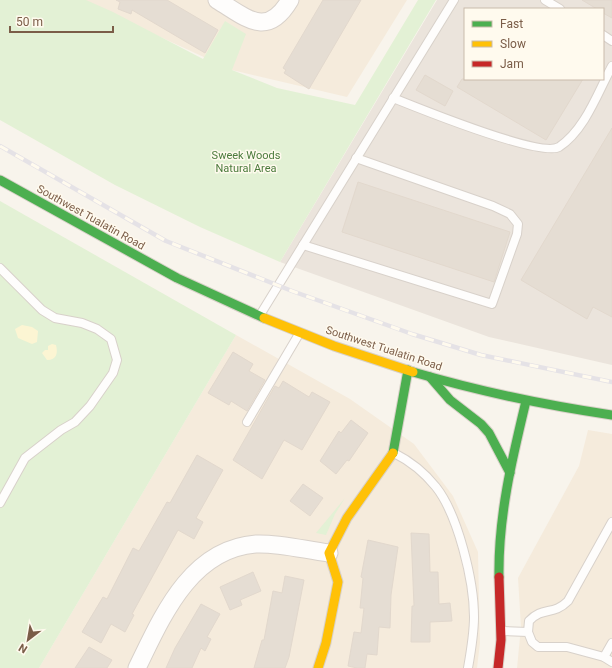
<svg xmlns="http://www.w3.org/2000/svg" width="612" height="668" font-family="Roboto,sans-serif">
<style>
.residential{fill:#f5ebdc}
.industrial{fill:#ebe4dc;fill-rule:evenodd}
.green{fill:#e3f1d5}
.sand{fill:#fcf5d3}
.building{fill:#e5ddd3;stroke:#e2d8cd}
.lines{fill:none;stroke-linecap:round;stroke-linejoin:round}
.lane-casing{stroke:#d8d1ca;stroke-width:10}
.street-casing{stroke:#d8d1ca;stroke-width:19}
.fast-casing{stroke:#d8d1c8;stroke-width:11}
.slow-casing{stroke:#d8d1c8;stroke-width:11}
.jam-casing{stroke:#d8d1c8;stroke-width:11}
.lane{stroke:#fefdfc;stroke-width:8}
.street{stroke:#fefdfc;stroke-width:17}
.fast{stroke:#4caf50;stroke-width:9}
.slow{stroke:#ffc107;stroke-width:9}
.jam{stroke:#c62828;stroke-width:9}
.rail-casing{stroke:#e5e2e6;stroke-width:4.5}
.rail{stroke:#fffaee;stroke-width:3;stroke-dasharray:9;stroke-linecap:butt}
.labels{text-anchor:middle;stroke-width:3;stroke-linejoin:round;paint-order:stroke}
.park-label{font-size:11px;fill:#4b7b3c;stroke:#fffaee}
.street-label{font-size:11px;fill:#7b5d48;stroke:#fffaee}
</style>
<rect width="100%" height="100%" fill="#f8f4ec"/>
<g class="residential">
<polygon points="80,0 407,0 347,97 232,70"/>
<polygon points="236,335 350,399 414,444 453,496 478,552 480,643 477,668 39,668"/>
<polygon points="588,430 612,434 612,668 517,668 521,627 518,578 579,466"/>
</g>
<path class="industrial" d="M437,0H612V365L489,337L280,262ZM465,9H603V79H465Z"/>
<g class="green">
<polygon points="0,0 86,0 113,12 203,59 225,21 246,34 232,70 277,88 355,105 418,0 436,0 280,262 200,227 115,185 0,120"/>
<polygon points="0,201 236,335 39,668 0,668"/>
<polygon points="345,498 335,514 326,535 316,533"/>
</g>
<g class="sand">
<polygon points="22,325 32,327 38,331 37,342 32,344 18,338 15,329"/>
<path d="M52,344L56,345C58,353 57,360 47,360L42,353L45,350H48V346Z"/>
</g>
<g class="building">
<polygon points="116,0 167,0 218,30 205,53 132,10 131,14 118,9 120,2"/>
<polygon points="323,0 361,0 309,89 284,73 286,70 283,68"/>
<polygon points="582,0 612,0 612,18 603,13 603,9 597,9"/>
<polygon points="425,75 453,91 445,106 416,90"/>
<polygon points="462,79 583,79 546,140 457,87"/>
<polygon points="612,128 612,317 593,307 587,319 521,280"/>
<polygon points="358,182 510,232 494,282 342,232"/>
<polygon points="233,352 253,364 249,371 265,380 247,411 231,401 229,405 208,393"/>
<polygon points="283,381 309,397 312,392 330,402 302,450 284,440 262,479 233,460 275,386 279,388"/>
<polygon points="351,420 368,433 349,461 347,460 336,474 320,461 339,431 341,433"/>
<polygon points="197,455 223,470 196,518 203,522 194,539 178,530 132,614 134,615 125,632 111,624 101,643 82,632 103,597 107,599 133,548 139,551 167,502 170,503"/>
<polygon points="303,484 323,498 310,516 290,501"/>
<polygon points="411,533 429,534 430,572 438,572 439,604 450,603 452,621 430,622 430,642 411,642 412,606 414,606"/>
<polygon points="368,540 398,547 391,595 390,628 379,627 377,655 367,654 365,668 357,668 348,666 354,632 361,633 364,608 360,608 363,578 361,577"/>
<polygon points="253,572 261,591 240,600 242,605 230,610 220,587"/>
<polygon points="285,576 304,580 289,657 285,668 254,668 262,640 264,640 273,591 282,593"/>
<polygon points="201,604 220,614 207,637 211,639 205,651 201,648 192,668 166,668 175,648"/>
<polygon points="89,647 112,660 107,668 75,668"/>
</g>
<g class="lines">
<g class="lane-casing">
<g id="lane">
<polyline points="545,0 560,9"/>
<polyline points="603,35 612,41"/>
<path d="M393,98C418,108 541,158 559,147C585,130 598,92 612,66"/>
<polyline points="303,245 492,304 517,234 518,224 510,214 493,206 356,158"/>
<polyline points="0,268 42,310 55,318 82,323 97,329 111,339 117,360 113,373 90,406 75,422 61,430 25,458 0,503"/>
<polyline points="260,315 454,0"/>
<polyline points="247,422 299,334"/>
<path d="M394,453C410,461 424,472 436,487C458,515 474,581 474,617C474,634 471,651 468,668"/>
<polyline points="503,631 528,632 532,642 538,647 567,647 604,657 612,662"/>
<path d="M528,632L529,621C543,606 553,616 568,601L612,522"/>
<polyline points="604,657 612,643"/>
</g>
</g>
<g class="street-casing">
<g id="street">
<path d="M217,0C247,18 267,39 290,0"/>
<path d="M137,668C162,617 190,549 256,544C280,543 305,550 329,553"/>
</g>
</g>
<g class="fast-casing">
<g id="fast">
<polyline points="0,180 177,278 264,318"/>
<path d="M413,372C478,391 544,405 612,415"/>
<polyline points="430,377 450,400 481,424 489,433 510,473"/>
<polyline points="393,453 408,370"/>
<path d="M499,577C498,517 512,459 526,401"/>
</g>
</g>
<g class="slow-casing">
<g id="slow">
<polyline points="264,318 334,346 413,372"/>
<polyline points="318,668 326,643 338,582 329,553 347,518 393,453"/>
</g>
</g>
<g class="jam-casing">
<polyline id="jam" points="498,668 501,640 499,577"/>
</g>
<use href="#lane" class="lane"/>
<use href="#street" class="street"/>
<use href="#fast" class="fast"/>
<use href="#slow" class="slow"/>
<use href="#jam" class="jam"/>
<g class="rail-casing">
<polyline id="rail" points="0,146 166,241 292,291 412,334 481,355 612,382"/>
</g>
<use href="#rail" class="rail"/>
</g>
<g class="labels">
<g class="park-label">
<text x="246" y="159">Sweek Woods<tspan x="246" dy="13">Natural Area</tspan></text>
</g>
<g class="street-label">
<text transform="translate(91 217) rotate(29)" y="4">Southwest Tualatin Road</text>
<text transform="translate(384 348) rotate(18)" y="4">Southwest Tualatin Road</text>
</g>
</g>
<rect x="464" y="8" width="140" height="72" fill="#fffaee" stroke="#cabbac"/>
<rect x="472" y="21" width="20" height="6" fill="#4caf50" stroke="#cabbac"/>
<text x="500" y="28" font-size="12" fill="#7b5d48">Fast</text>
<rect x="472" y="41" width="20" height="6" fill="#ffc107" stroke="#cabbac"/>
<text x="500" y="48" font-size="12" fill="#7b5d48">Slow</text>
<rect x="472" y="61" width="20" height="6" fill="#c62828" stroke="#cabbac"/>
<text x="500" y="68" font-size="12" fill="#7b5d48">Jam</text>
<g transform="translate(28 640) rotate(211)" stroke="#fffaee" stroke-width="3" paint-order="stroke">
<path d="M0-3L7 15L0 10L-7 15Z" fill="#7b5d48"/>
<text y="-6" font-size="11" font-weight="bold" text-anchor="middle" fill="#7b5d48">N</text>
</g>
<path d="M10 26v6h103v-6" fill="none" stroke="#7b5d48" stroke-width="2"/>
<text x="16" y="26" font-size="12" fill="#7b5d48" stroke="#fffaee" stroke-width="3" paint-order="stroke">50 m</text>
</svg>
